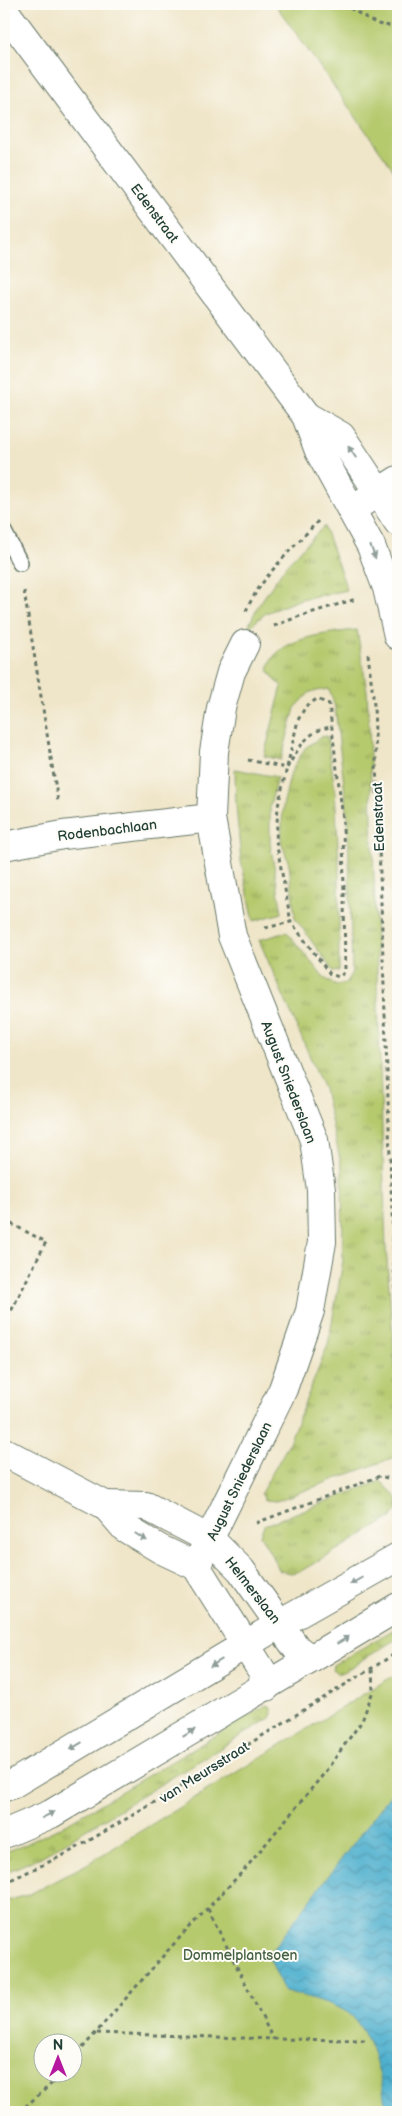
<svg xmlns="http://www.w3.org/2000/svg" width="402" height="2116" font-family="'Balsamiq Sans',sans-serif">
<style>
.grass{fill:url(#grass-tufts);stroke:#6a8350}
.park{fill:#b5c96d;stroke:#6a8350;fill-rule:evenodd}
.water{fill:url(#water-waves);stroke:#377681}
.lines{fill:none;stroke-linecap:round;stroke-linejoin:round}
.lane-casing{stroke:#687868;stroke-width:18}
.street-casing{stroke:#687868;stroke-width:30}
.secondary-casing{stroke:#687868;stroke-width:30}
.path{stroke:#687868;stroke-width:3;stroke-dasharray:4 4;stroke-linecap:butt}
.lane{stroke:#fff;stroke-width:15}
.street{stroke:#fff;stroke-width:28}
.secondary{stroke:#fff;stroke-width:28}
.oneway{fill:#8f9e9a}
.labels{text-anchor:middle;stroke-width:4;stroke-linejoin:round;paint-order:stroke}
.street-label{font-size:14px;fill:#1f3d34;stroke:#fdfcf7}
.park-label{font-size:14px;fill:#446042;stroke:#fdfcf7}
</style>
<defs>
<pattern id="grass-tufts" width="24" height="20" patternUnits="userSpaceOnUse" patternTransform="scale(1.25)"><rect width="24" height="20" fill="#b5c96d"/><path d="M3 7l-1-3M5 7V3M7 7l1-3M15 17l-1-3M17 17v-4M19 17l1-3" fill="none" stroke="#93a45a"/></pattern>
<pattern id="water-waves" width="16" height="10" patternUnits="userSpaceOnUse" patternTransform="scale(1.25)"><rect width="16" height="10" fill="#4fb0ce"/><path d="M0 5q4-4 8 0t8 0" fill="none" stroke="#4190a8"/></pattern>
</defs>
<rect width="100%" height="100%" fill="#fdfcf7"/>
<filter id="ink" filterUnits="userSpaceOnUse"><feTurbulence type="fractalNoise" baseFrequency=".02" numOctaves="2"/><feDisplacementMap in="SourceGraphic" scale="10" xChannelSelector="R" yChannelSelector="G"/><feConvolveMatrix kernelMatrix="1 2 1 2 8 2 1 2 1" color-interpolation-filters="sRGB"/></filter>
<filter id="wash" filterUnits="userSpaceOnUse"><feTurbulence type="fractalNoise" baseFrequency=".0096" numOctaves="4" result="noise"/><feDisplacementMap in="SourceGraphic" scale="20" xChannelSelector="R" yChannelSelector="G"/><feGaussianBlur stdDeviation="1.12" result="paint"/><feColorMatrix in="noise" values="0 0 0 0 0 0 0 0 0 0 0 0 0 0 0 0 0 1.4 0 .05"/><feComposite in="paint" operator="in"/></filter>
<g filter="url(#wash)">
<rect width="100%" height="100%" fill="#efe5c8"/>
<g class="grass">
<polygon points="324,526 347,590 301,599 266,613 247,629 258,606 287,564"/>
<path d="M357,630L367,691L369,727L386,1249L398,1400V1456L276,1501L265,1500L261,1493L287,1447L328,1345L343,1261L342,1168L324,1089L259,940L287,932L323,977L335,985L347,983L352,971L348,819L335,707L329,689L310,692L295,708L281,760L264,756L282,686L277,682L268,670C273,637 330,633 357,630Z"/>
<polygon points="327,736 335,790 339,864 339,971 333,971 295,918 289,864 281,841 283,806 291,772 305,748 321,737"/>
<polygon points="235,769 277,777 270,806 270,843 282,913 254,921 241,861 236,805"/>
<polygon points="381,1481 398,1499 398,1509 391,1518 301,1571 291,1573 280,1571 260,1535 264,1525"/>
<polygon points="398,1627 398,1638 343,1672 336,1672 332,1669 333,1665"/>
<polygon points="267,1705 270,1706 272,1713 270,1718 41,1857 4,1873 4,1852 22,1846 61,1827"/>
</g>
<g class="park">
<polygon points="275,4 398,4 398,176"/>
<path d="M398,1673V2112H4V1902L30,1894L87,1864ZM42,2044H72V2074H42Z"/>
</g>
<path class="water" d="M398,1785V2112H387C381,2080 375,2042 352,2016C343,2006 299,1994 284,1991L268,1955Z"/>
</g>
<g filter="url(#ink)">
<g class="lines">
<g class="lane-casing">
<polyline id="lane" points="4,532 20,563"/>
</g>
<g class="street-casing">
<g id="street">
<polyline points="352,509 398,480"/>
<polyline points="4,846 63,835 211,818"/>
<polyline points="4,1452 105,1505 125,1528 160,1549 196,1566 262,1671 266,1687"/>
<polyline points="105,1505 146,1506 211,1540 241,1570 297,1649 311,1659"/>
<polyline points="196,1566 283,1389 310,1311 322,1242 321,1190 314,1140 232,936 211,818 214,752 221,708 231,672 245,644"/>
<polyline points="4,1787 11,1785 280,1624 398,1557"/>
<polyline points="4,1834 51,1814 398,1607"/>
</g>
</g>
<g class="secondary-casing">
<g id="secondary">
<polyline points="4,10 306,416 319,451 371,546 387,588 398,636"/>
<polyline points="306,416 341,436 398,522"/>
</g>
</g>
<g class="path">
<polyline points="343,4 377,24 398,27"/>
<polyline points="24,591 58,802"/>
<path d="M246,611C261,577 293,548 318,521"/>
<polyline points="274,626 300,616 356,599"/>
<polyline points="368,654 374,705 394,1268 398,1311"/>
<path d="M248,760L287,768C298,749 308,729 332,727"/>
<polyline points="265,928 291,922 330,974 339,977 345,972 343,819 329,704 317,699 306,706 298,720 278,806 276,841 291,922"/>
<polyline points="4,1220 46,1242 4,1325"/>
<polyline points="256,1523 380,1476 398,1481"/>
<polyline points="4,1883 66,1854 150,1805 398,1652"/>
<polyline points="208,1909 273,2039"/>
<polyline points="97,2033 273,2039 367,2040"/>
<polyline points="72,2060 170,1948 245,1869 322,1776 362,1721 373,1691 372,1669"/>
<polyline points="19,2112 49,2086 61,2074"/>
</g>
<use href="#lane" class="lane"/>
<use href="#street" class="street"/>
<use href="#secondary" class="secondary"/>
</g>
<defs><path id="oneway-solid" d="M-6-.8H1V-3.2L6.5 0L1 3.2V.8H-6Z" transform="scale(1.25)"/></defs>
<g class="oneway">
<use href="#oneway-solid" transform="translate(352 452) rotate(-124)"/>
<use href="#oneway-solid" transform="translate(373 552) rotate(68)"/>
<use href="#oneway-solid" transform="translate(141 1537) rotate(32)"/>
<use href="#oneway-solid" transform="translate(356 1581) rotate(150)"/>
<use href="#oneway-solid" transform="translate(343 1640) rotate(-31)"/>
<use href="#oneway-solid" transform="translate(216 1663) rotate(149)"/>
<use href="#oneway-solid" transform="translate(189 1733) rotate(-31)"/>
<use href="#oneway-solid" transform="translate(76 1746) rotate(149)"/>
<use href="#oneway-solid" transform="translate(48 1815) rotate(-26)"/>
</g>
</g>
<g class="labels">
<g class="street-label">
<text transform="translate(155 213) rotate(53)" y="5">Edenstraat</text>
<text transform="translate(378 817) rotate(-92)" y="5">Edenstraat</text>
<text transform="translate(107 830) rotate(-7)" y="5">Rodenbachlaan</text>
<text transform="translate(289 1082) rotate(69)" y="5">August Sniederslaan</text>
<text transform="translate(239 1481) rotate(-64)" y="5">August Sniederslaan</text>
<text transform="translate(253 1590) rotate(52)" y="5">Helmerslaan</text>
<text transform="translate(204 1772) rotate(-32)" y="5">van Meursstraat</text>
</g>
<g class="park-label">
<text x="240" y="1960">Dommelplantsoen</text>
</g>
</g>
<rect width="402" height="2116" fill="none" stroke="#fdfcf7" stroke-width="20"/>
<g transform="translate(58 2058)"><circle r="24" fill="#fdfcf7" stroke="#a4b0a9"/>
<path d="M0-4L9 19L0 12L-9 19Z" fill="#b5179e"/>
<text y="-8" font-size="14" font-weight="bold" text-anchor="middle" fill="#1f3d34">N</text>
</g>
</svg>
